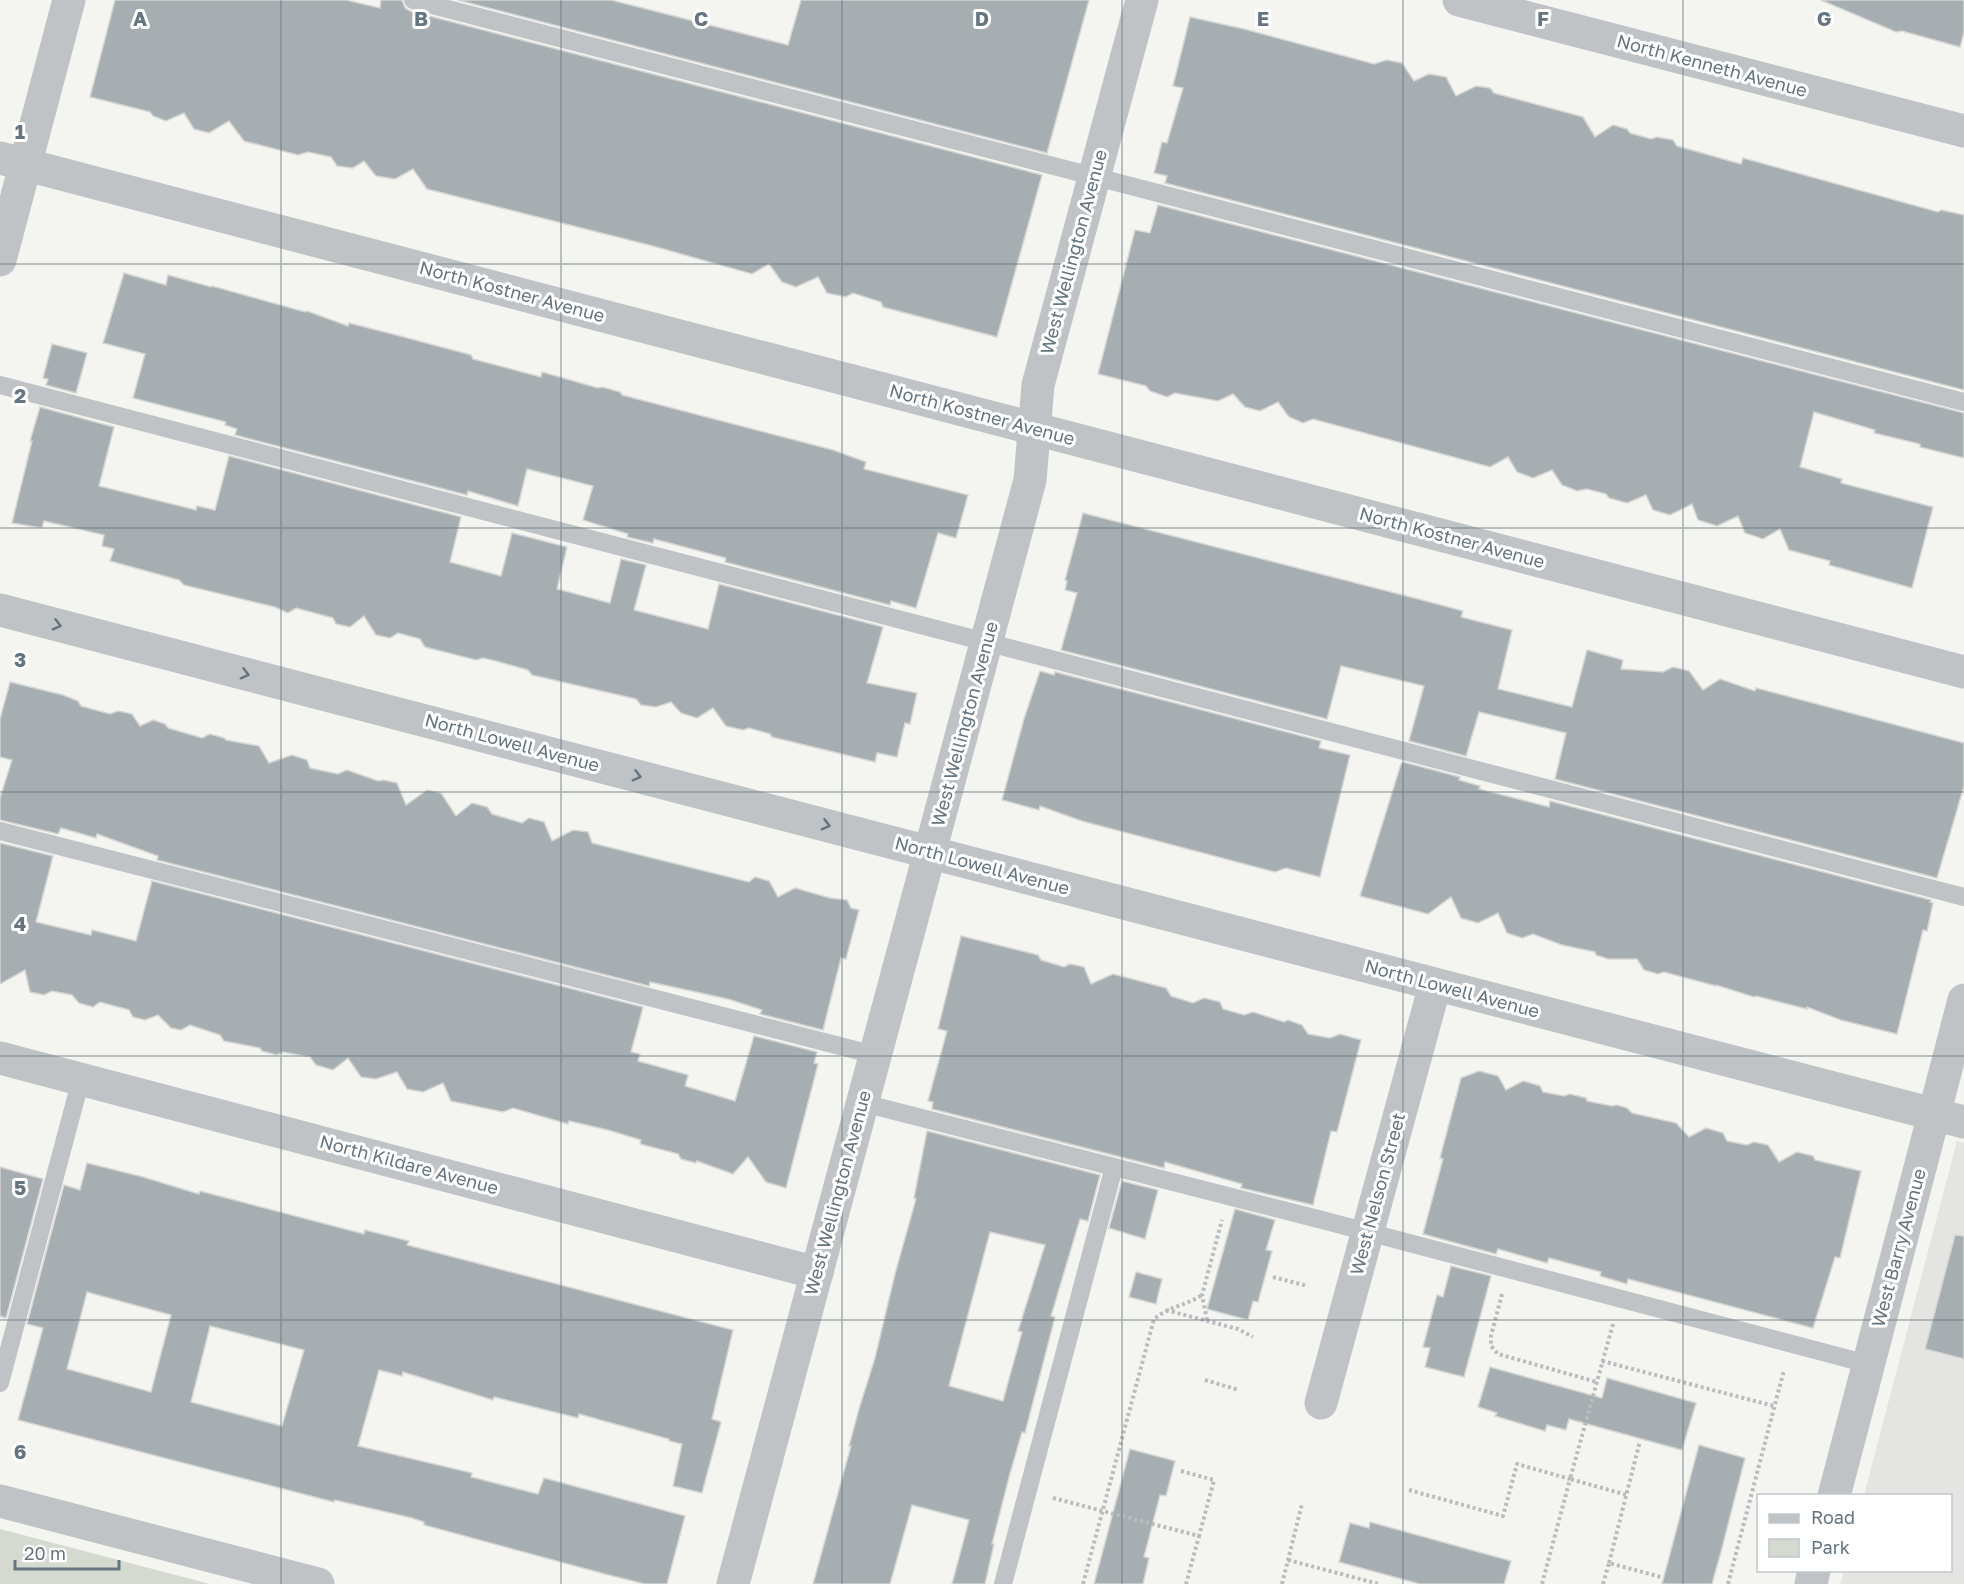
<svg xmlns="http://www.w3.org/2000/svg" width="1964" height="1584" font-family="'Golos Text',sans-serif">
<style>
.built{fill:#e4e5e3}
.green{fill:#d5dad1}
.building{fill:#a6aeb2;stroke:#d5d5d3;stroke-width:1.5;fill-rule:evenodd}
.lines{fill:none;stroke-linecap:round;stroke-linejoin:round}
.path{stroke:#b9bbbd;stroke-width:4;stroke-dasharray:3 3;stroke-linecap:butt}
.service{stroke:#bfc3c6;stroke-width:18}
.minor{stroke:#bfc3c6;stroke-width:33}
.oneway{stroke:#65747f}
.grid{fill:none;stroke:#65747f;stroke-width:1.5;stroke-opacity:0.55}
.labels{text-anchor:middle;stroke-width:6;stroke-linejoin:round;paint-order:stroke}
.street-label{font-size:18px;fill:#65747f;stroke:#fff}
.grid-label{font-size:20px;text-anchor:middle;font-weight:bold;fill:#65747f;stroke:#fff;stroke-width:6;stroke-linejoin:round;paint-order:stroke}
</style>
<rect width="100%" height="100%" fill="#f4f4f0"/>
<polygon class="built" points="1957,1141 1964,1143 1964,1584 1840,1584 1844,1571 1950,1570 1950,1496 1864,1495"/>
<polygon class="green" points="0,1529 210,1584 0,1584"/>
<g class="building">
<polygon points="115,0 346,0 380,8 381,0 402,0 405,8 410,11 1042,175 997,337 883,307 881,302 853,293 846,297 827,293 818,277 796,287 782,282 769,264 752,274 653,246 427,189 413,169 395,179 376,176 364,161 353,168 337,166 331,157 308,152 298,155 244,141 229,121 209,133 194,129 184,113 166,121 153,116 150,112 90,97"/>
<polygon points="458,0 611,0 788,45 801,0 1089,0 1047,153"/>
<polygon points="1821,0 1964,0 1964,32 1960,47 1902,31 1896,32"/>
<polygon points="1190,17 1244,29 1374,64 1387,60 1402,63 1414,81 1429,74 1446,77 1456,96 1476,86 1490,88 1494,93 1583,117 1595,137 1613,125 1627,129 1630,133 1651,139 1657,137 1673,140 1677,146 1741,164 1743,158 1938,212 1941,210 1964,215 1964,390 1165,183 1167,176 1154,173 1162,142 1167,143 1183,88 1173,86"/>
<polygon points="1158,205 1964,413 1964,458 1920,447 1920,444 1874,433 1875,430 1814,412 1800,467 1842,479 1841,483 1933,507 1912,588 1829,565 1830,561 1789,550 1780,529 1763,539 1745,533 1738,516 1717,526 1698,520 1692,504 1670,515 1653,510 1646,495 1627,503 1609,498 1606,494 1587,489 1577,491 1562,485 1552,470 1533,478 1517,472 1508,457 1490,467 1313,419 1303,423 1289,417 1278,402 1260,411 1245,407 1233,394 1218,401 1175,393 1167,397 1150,391 1146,386 1098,374 1135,230 1150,233"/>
<polygon points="124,273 166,285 168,275 211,287 212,286 305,312 307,311 348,326 349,323 400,336 471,355 473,359 541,377 542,372 598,388 602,387 620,392 622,395 833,450 866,462 864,469 968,495 956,538 938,533 916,608 891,601 890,605 725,562 726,558 654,539 653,543 627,537 628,534 583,520 593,486 527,469 518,506 468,491 467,495 235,435 237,429 225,425 226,422 133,398 145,354 103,343"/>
<polygon points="52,344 87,353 76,393 46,385 48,379 43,378"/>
<polygon points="40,407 114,427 99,486 196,510 197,506 215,510 229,456 461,517 450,562 501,576 512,533 567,547 557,589 610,603 621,559 646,565 634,610 708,629 719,584 883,627 867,683 917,693 910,724 905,723 897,757 877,753 875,762 772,737 770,734 749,728 743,730 726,726 713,708 697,718 681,713 671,702 656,707 641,705 636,699 532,675 528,670 496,661 483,658 476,660 425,647 420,639 398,633 390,638 376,635 364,616 350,627 336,624 333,618 296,608 288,613 275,607 184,585 179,580 110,561 114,549 102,546 104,535 44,521 42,528 12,523 32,441 30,441"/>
<polygon points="1083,513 1422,600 1463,611 1461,617 1512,630 1498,689 1572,707 1587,650 1623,660 1621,669 1663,672 1673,667 1689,671 1703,690 1720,679 1755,691 1756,688 1964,743 1964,786 1937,878 1555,779 1566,733 1479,712 1466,756 1409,741 1424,686 1341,666 1327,719 1061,650 1077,593 1065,590 1067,581 1065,580"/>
<polygon points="1040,671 1054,675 1055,672 1321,741 1319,748 1350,755 1320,877 1286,868 1275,872 1082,821 1040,806 1039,810 1002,800 1024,719"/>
<polygon points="10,682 63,695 78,701 81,706 110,714 118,711 132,714 140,726 153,720 165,724 168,728 202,738 210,734 224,738 226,740 259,746 269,763 292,755 307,760 310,768 338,774 347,770 378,781 383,780 397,783 406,805 427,790 441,793 456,816 472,803 487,807 492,814 522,823 529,818 544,822 552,841 573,830 588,832 592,843 749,882 755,877 769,881 778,897 795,888 830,898 847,900 851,908 859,910 846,959 841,958 823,1030 760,1014 762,1010 728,999 650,982 649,986 157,860 158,856 97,834 96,838 61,828 58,834 0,820 0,798 12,760 0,757 0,719"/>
<polygon points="1403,762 1460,777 1459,780 1480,786 1479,789 1549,807 1550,801 1931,900 1930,902 1933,903 1927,931 1923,930 1897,1034 1841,1020 1807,1007 1807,1009 1756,996 1754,997 1716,985 1716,986 1664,972 1658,974 1644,970 1637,959 1608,959 1596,955 1595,952 1562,945 1533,934 1522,938 1507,933 1498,913 1478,923 1461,918 1451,897 1428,914 1360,896 1401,764"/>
<polygon points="0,843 53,856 36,922 91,935 92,930 136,941 152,881 643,1007 631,1052 640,1054 638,1061 688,1075 685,1086 735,1101 754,1036 817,1052 814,1063 818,1064 786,1188 766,1182 748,1157 733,1174 697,1161 696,1163 681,1159 678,1154 640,1144 641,1140 608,1130 569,1121 568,1124 513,1108 503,1112 451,1101 443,1083 423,1092 407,1089 397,1072 376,1079 361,1077 348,1058 333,1070 316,1065 310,1057 283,1052 277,1055 262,1051 260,1048 224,1041 220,1035 190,1025 181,1030 171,1028 158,1015 145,1020 133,1017 129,1010 100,1002 93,1007 79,1003 72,995 52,991 44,995 30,992 25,970 0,984"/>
<polygon points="961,936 1038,955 1041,960 1064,967 1070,964 1084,967 1091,984 1113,974 1166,988 1171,996 1193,1003 1204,998 1220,1002 1223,1009 1244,1015 1253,1012 1284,1022 1288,1020 1302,1025 1308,1034 1330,1038 1340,1034 1361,1040 1337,1132 1331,1131 1313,1205 1241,1188 1242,1184 1165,1162 1164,1168 932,1109 933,1102 928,1101 947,1031 938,1029"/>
<polygon points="1479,1071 1498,1076 1506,1090 1523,1081 1540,1086 1543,1092 1564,1096 1570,1094 1586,1098 1587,1101 1612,1106 1617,1105 1627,1108 1632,1113 1676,1123 1689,1137 1706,1128 1723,1133 1727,1141 1747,1145 1754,1142 1768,1145 1779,1162 1797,1152 1813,1156 1815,1160 1861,1171 1840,1258 1835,1257 1813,1328 1628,1279 1627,1284 1600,1276 1601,1272 1549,1258 1547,1263 1498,1249 1496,1254 1423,1234 1443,1159 1440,1158 1461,1078"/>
<path d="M927,1131L1100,1175L1088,1221L1080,1219L1051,1316L1055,1317L1025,1433L1022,1432L1009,1477L992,1544H994L985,1584H952L969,1520L912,1505L890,1584H813L851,1446H849L859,1409L875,1358L895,1274L916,1199L914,1198ZM990,1232L1045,1245L1018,1331L1022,1332L1003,1401L949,1386Z"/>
<path d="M87,1163L143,1177L199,1194L200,1191L364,1234L365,1230L409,1241L407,1245L733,1330L712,1419L721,1422L702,1493L673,1486L682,1444L669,1441V1439L579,1414L578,1418L494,1397L493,1400L403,1372L402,1376L379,1370L358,1446L472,1473L471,1477L538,1494L544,1478L685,1516L667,1584H645L605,1574L424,1525V1522L412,1518L335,1500L334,1502L18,1420L43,1328L27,1324L64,1185L80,1190ZM87,1292L171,1315L151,1392L67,1369ZM210,1326L304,1350L282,1426L191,1402Z"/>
<polygon points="0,1167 43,1179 6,1318 0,1316"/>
<polygon points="1122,1181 1158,1190 1145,1239 1109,1228"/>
<polygon points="1235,1209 1275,1220 1266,1250 1272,1251 1258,1302 1253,1301 1248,1320 1207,1309"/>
<polygon points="1955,1235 1964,1236 1964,1359 1925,1349"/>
<polygon points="1451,1266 1491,1276 1464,1377 1425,1367 1430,1348 1423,1347 1437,1295 1443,1297"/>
<polygon points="1136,1272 1162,1279 1156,1304 1129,1297"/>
<polygon points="1490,1367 1602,1398 1607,1378 1696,1403 1682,1450 1569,1419 1566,1430 1547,1425 1545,1431 1495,1416 1497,1413 1478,1407"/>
<polygon points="1699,1445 1745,1458 1722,1548 1712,1584 1662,1584"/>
<polygon points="1130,1449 1175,1461 1166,1496 1160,1495 1144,1557 1149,1558 1143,1584 1094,1584"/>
<polygon points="1370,1522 1511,1561 1504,1584 1420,1584 1339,1562 1350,1523 1369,1528"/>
</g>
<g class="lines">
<g class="path">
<polyline points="1273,1277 1308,1286"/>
<polyline points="1502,1294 1491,1336 1491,1346 1498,1354 1597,1382"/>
<polyline points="1166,1310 1238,1329 1253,1337"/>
<polyline points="1207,1320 1202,1295 1222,1220"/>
<polyline points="1613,1324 1570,1479 1627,1495"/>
<polyline points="1602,1361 1774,1406"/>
<polyline points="1205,1380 1239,1390"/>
<polyline points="1181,1471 1214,1480 1199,1536"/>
<polyline points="1409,1490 1503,1516 1517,1464 1570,1479 1542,1584"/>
<polyline points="1053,1498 1199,1536 1186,1584"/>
<polyline points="1288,1560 1379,1584"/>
<polyline points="1609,1563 1640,1441"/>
<path d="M1083,1584L1154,1319C1170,1306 1185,1306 1202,1295"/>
<polyline points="1282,1584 1302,1504"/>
<polyline points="1603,1584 1609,1563 1661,1577"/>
<polyline points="1728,1584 1784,1370"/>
</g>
<g class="service">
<polyline points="413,0 1964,402"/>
<polyline points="0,385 1964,897"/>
<polyline points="0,831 875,1055"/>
<polyline points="863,1103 1326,1221 1868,1364"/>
<polyline points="0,1383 81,1079"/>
<polyline points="1003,1584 1114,1167"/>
</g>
<g class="minor">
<polyline points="1459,0 1964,131"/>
<polyline points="0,158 1964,672"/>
<polyline points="0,260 69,0"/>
<polyline points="0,610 1964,1122"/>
<polyline points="0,1058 817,1273"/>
<polyline points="1321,1403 1435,985"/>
<polyline points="1834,1496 1964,1000"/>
<polyline points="0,1501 318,1584"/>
<polyline points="733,1584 1030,480 1038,385 1142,0"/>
<polyline points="1811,1584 1814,1570"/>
</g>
</g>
<defs><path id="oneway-chevron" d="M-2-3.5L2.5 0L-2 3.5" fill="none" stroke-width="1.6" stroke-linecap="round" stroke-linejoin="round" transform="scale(1.5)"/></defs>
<g class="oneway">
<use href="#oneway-chevron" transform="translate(57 625) rotate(15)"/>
<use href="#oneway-chevron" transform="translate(245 674) rotate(15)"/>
<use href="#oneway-chevron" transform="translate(637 776) rotate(15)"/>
<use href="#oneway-chevron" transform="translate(826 825) rotate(15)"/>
</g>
<path class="grid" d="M281,0V1584M561,0V1584M842,0V1584M1122,0V1584M1403,0V1584M1683,0V1584M0,264H1964M0,528H1964M0,792H1964M0,1056H1964M0,1320H1964"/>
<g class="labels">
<g class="street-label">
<text transform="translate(1712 66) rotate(15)" y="6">North Kenneth Avenue</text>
<text transform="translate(1074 252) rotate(-75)" y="6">West Wellington Avenue</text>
<text transform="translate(512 292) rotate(15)" y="6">North Kostner Avenue</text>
<text transform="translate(982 415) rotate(15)" y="6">North Kostner Avenue</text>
<text transform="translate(1452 538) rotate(15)" y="6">North Kostner Avenue</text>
<text transform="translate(965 724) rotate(-75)" y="6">West Wellington Avenue</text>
<text transform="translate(512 743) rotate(15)" y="6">North Lowell Avenue</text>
<text transform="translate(982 866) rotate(15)" y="6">North Lowell Avenue</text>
<text transform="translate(1452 989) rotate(15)" y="6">North Lowell Avenue</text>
<text transform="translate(409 1165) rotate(15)" y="6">North Kildare Avenue</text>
<text transform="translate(838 1193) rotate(-75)" y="6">West Wellington Avenue</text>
<text transform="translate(1378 1194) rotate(-75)" y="6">West Nelson Street</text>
<text transform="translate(1899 1248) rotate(-75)" y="6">West Barry Avenue</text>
</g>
</g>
<g class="grid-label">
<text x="140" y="26">A</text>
<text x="421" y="26">B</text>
<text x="701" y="26">C</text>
<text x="982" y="26">D</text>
<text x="1263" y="26">E</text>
<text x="1543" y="26">F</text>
<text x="1824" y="26">G</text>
<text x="20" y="139">1</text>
<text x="20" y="403">2</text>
<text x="20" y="667">3</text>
<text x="20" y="931">4</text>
<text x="20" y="1195">5</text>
<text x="20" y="1459">6</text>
</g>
<rect x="1757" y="1494" width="195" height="78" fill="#ffffff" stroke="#c1c7cc" stroke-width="1.5"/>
<rect x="1769" y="1514" width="30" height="9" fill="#bfc3c6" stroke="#c1c7cc" stroke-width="1.5"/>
<text x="1811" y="1524" font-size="18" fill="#65747f">Road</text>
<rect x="1769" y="1539" width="30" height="18" fill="#d5dad1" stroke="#c1c7cc" stroke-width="1.5"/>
<text x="1811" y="1554" font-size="18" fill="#65747f">Park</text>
<path d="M15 1560v9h104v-9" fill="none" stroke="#65747f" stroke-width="3"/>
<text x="24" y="1560" font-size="18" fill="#65747f" stroke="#ffffff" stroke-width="4.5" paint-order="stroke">20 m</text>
</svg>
